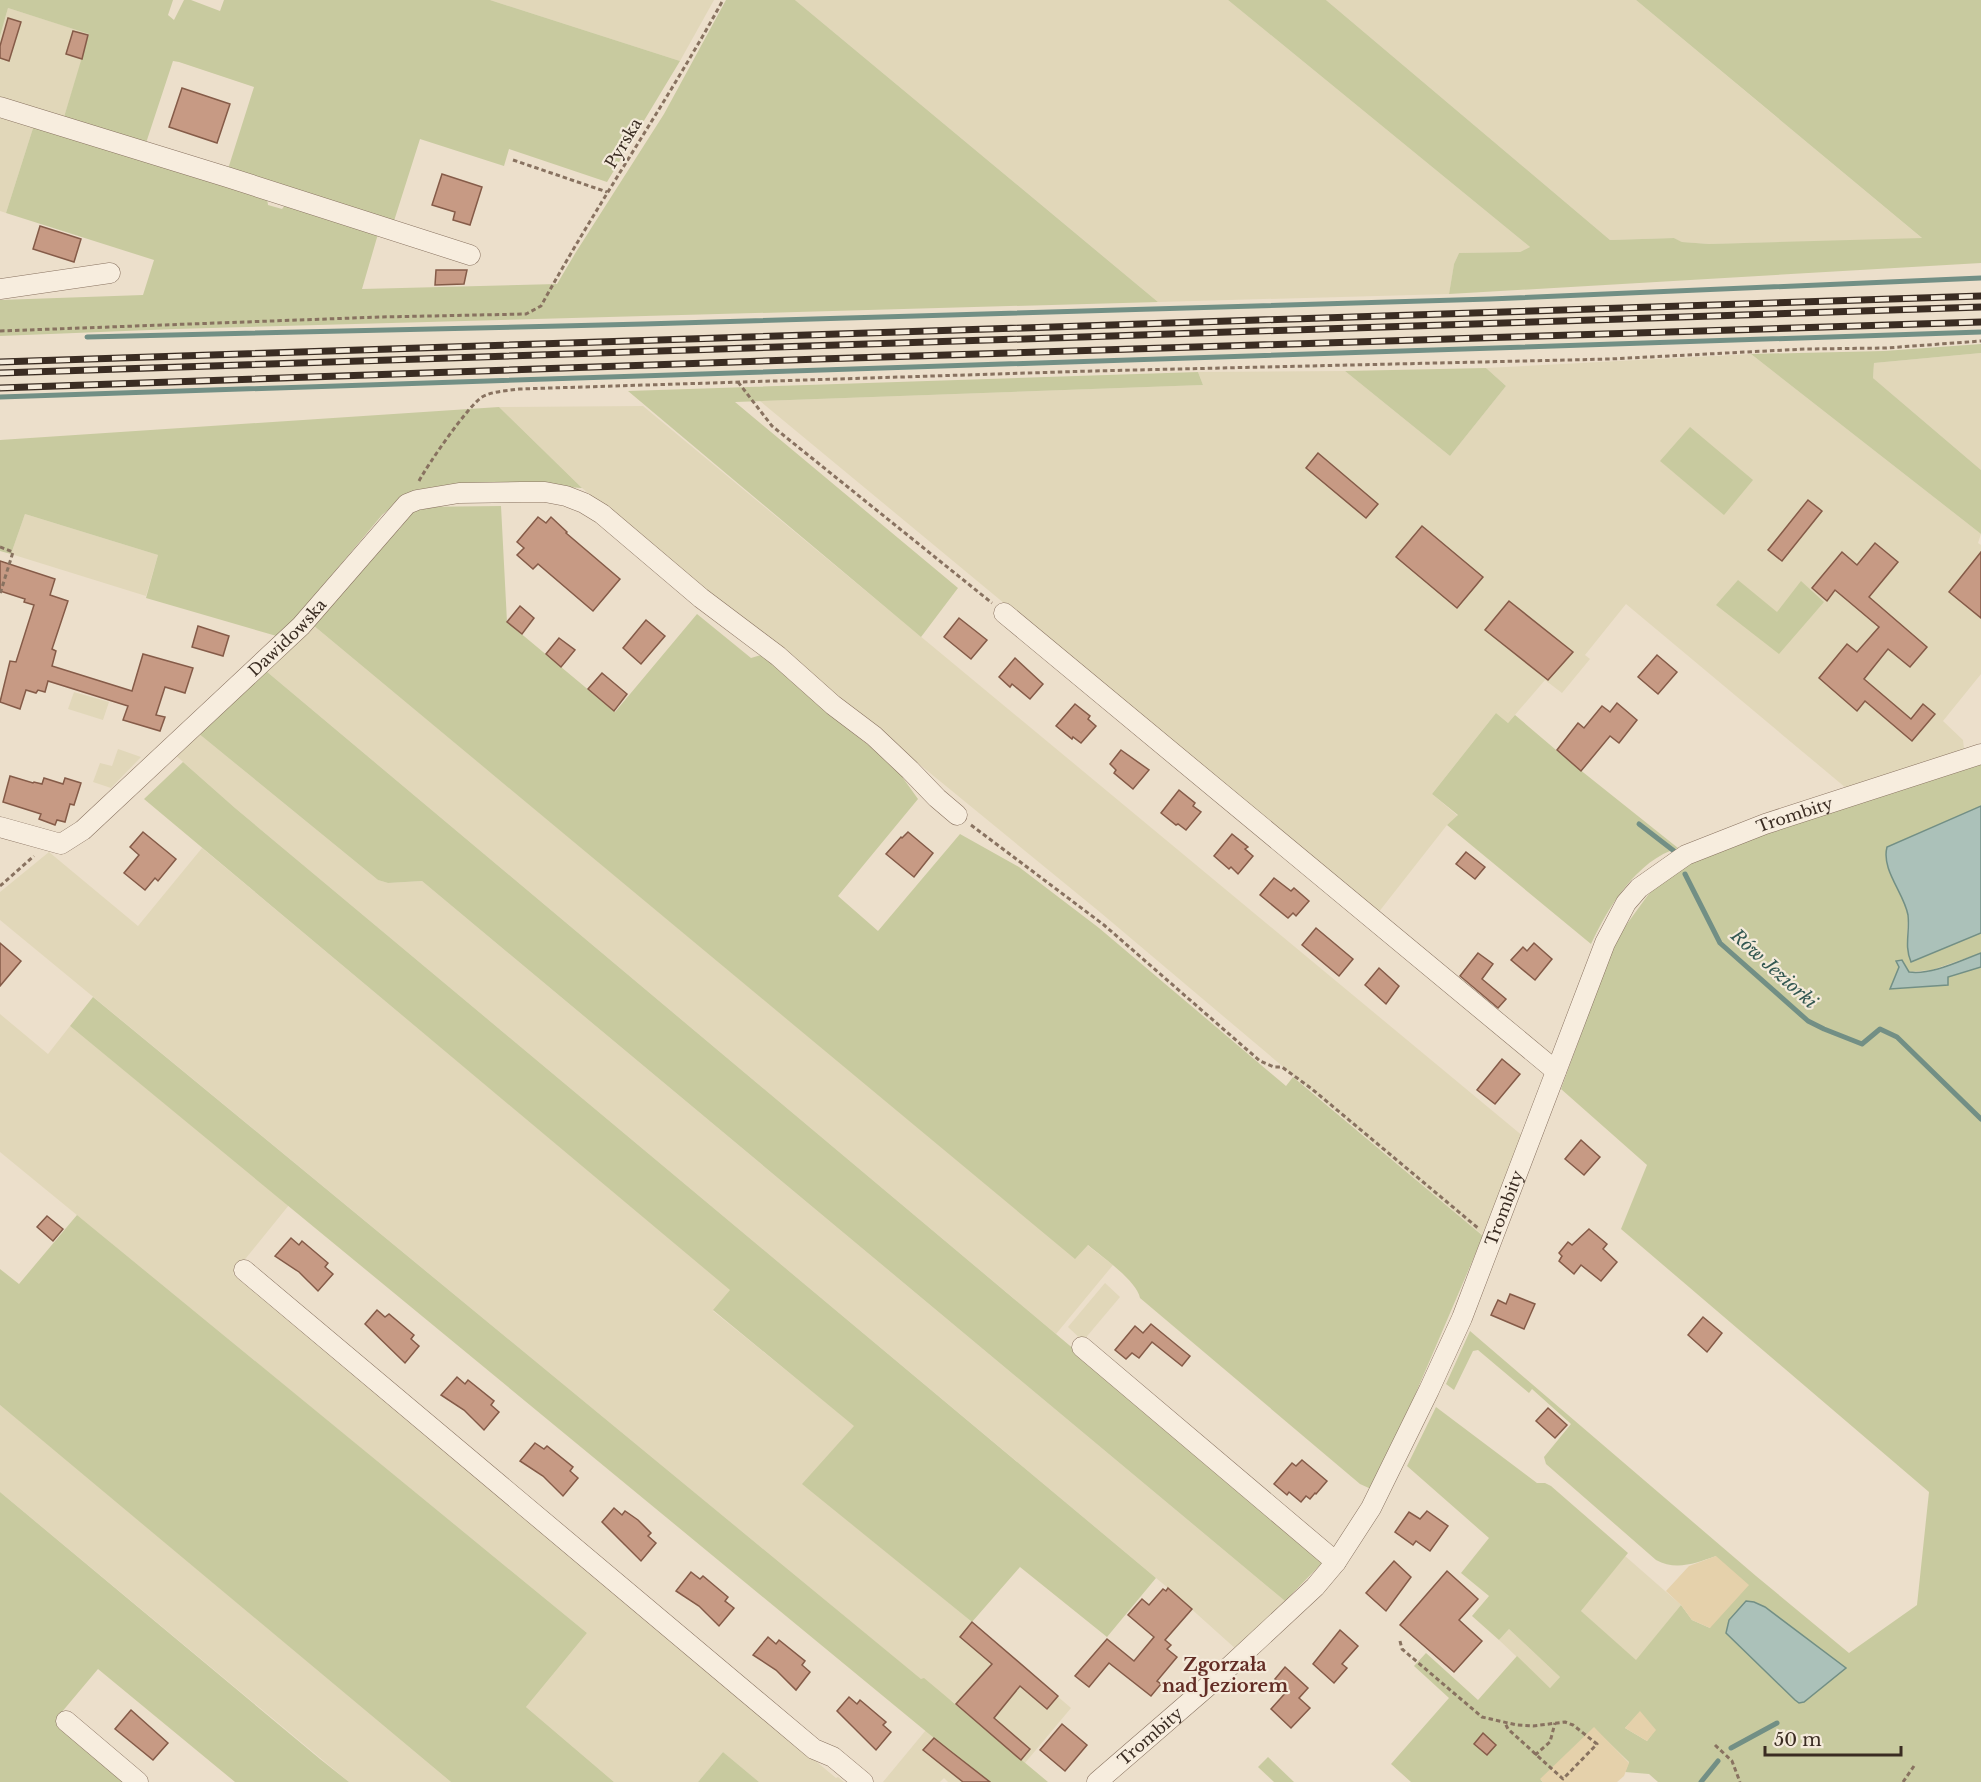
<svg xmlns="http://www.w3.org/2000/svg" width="1981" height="1782" font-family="'Libre Baskerville',serif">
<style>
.farmland{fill:#e1d7b9}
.green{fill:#c8ca9f;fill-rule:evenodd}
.sand{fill:#e5d1ab}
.water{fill:#abc1b9;stroke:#728f85;stroke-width:1.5}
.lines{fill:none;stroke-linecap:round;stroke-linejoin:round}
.stream{stroke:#728f85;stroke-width:5}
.building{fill:#c79a84;stroke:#855b48;stroke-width:1.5}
.minor-casing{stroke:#887260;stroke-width:21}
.path{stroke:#887260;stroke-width:3;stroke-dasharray:4.5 3;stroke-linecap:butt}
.minor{stroke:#f7edde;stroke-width:20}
.rail-casing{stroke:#3a2c22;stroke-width:7}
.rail{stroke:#f4eada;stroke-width:4.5;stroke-dasharray:14;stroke-linecap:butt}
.labels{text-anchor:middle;stroke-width:4.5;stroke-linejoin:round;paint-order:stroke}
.street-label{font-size:16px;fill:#3a2c22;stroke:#f4eada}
.water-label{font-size:18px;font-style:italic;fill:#335852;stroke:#f4eada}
.neighbourhood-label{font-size:18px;font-weight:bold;fill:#632d25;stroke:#f4eada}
</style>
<rect width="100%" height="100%" fill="#ecdfcb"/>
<g class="farmland">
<polygon points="490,0 714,0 680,61"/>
<polygon points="795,0 1228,0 1530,247 1520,252 1459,253 1454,264 1449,294 1158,302"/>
<polygon points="1326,0 1636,0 1923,239 1709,244 1682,242 1674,238 1610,240"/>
<polygon points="8,8 90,34 64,117 0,97 0,36"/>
<polygon points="0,113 5,118 18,123 21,121 34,125 6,213 0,211"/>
<polygon points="1981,353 1981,470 1873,378 1874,363"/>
<polygon points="1751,354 1981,534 1978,543 1981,545 1981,674 1943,721 1963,740 1964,749 1846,788 1626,604 1585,655 1590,659 1562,693 1545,680 1508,723 1496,713 1432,794 1458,816 1447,825 1378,913 760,401 1203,385 1198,372 1345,371 1450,456 1506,386 1486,368"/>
<polygon points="643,406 1524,1137 1486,1238 1101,913 582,488 499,407"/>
<polygon points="25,514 158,555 146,596 11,554"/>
<polygon points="313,625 1075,1258 1087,1245 1113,1265 1056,1334 266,671"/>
<polygon points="74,692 109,702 103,720 68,709"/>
<polygon points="198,733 378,880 388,883 422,881 1285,1601 1253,1637 1237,1650 1168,1588 235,808 173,753"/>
<polygon points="118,749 141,757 111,788 93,782 100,763 112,766"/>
<polygon points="202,848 731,1290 713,1311 855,1426 803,1484 972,1622 1071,1708 1025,1763 956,1704 922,1680 0,920 0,892 49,852 138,926"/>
<polygon points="0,1014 48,1054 70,1026 289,1205 233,1274 836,1778 838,1777 844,1782 759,1782 723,1752 698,1782 614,1782 526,1707 587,1633 0,1152"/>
<polygon points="1105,1283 1120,1297 1083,1341 1068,1327"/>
<polygon points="0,1405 69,1462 451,1782 349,1782 0,1492"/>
<polygon points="1625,1556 1681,1605 1636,1661 1581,1611"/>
<polygon points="1509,1629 1560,1677 1550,1688 1499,1640"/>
<polygon points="926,1730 983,1776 978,1782 948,1782 944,1778 940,1782 883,1782"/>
</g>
<g class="green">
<polygon points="0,0 173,0 168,15 174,20 184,0 191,0 220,11 224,0 490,0 680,61 607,182 509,149 504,166 420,139 394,221 228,169 254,87 179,62 173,61 146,143 64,117 89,34 8,8 0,36"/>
<polygon points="726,0 795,0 1158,302 175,329 0,336 0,300 143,295 154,260 6,213 34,125 267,198 268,205 282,209 285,205 378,234 362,289 557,284 576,252 664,114"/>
<polygon points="1228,0 1326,0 1610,240 1674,238 1682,242 1709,244 1922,238 1636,0 1981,0 1981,263 1449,294 1454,264 1459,253 1520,252 1530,247"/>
<polygon points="1981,344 1981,353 1874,363 1873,378 1981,470 1981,534 1751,354 1884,351"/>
<polygon points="1486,368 1506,386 1450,456 1345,371"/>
<polygon points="1198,372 1203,385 735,402 958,588 921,637 628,391"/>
<polygon points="499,407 582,488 500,483 443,486 406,495 382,515 280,637 146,598 158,555 25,514 11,554 0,551 0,440"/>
<polygon points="1690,427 1753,480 1724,515 1660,461"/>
<path d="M501,506L507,622L615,712L697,614L751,658L761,655L853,733L881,755L898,771L918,799L838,896L878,931L960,834L1019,867L1099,928L1286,1086L1293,1077L1483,1236L1412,1402L1371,1489L1360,1484L1140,1298C1137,1281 1101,1256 1088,1245L1075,1259L313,625L363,570L394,528L399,530L415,507Z"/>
<polygon points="1738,580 1777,612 1801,581 1824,602 1779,654 1716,605"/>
<polygon points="266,671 1318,1554 1322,1563 1285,1601 422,881 388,883 378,880 198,733"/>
<path d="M1496,713L1508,723L1515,715L1569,761L1678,848C1637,860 1608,907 1591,944L1447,825L1458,815L1432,794Z"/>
<polygon points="183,762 235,808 1156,1578 1107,1637 1020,1567 972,1622 802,1484 854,1426 713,1310 730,1290 144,799"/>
<path d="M1981,763V806L1887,847L1908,915L1907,936L1911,962L1981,933V953L1932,970L1909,972L1902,960L1896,961L1899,967L1890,989L1948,985L1947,977L1981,967V1782H1658L1649,1774L1625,1772L1629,1762L1594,1728L1541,1780L1543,1782H1411L1391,1764L1449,1698L1414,1666L1426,1653L1478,1700L1517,1656L1550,1688L1560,1677L1509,1629L1499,1640L1472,1616L1489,1596L1461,1573L1489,1538L1407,1466L1436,1407L1537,1483H1545L1551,1486L1628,1553L1581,1611L1636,1660L1681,1605L1692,1620L1710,1628L1716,1556C1696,1563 1676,1571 1656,1560L1546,1464L1544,1457L1571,1424L1532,1389L1529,1393L1478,1350L1473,1351L1454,1390L1446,1384L1470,1331L1756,1576L1849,1653L1917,1605L1929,1492L1621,1229L1647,1165L1561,1089L1616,939L1648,895L1666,878L1682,867L1775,829ZM1754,1602L1765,1607L1845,1668L1795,1700L1726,1633ZM1640,1712L1655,1730L1647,1741L1625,1728Z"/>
<polygon points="93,997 921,1679 924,1678 1048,1782 989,1782 934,1738 70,1026"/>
<polygon points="77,1215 587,1633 526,1707 614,1782 451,1782 0,1405 0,1269 19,1284"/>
<polygon points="0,1492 320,1759 349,1782 235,1782 98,1669 56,1719 130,1782 0,1782"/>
<polygon points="723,1752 759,1782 698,1782"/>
<polygon points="1268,1757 1294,1782 1274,1782 1258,1767"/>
</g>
<g class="sand">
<polygon points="1716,1556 1749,1585 1710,1628 1692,1620 1681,1605 1666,1591 1689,1566"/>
<polygon points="1640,1711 1656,1730 1647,1741 1625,1728"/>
<polygon points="1594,1727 1629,1763 1624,1776 1617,1782 1543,1782 1540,1779"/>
</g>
<g class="water">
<path d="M1981,806V933L1911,962C1904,946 1910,932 1908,915C1904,893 1881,870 1887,847Z"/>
<path d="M1981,953V967L1948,977V985L1890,989L1899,967L1896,961L1902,960L1909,972C1932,975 1959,961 1981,953Z"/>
<polygon points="1746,1601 1754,1602 1765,1607 1846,1668 1804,1702 1799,1703 1795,1700 1726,1633 1729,1620"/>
</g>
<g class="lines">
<g class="stream">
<polyline points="87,337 644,324 1490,299 1981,278"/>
<polyline points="0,397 1981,332"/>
<polyline points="1639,824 1674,851"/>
<polyline points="1685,874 1720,943 1808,1021 1824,1029 1862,1044 1880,1029 1897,1037 1981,1119"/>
<polyline points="1731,1748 1777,1723"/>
<polyline points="1701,1782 1718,1761"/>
</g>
</g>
<g class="building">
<polygon points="8,18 21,22 9,61 0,58 0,46"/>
<polygon points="73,31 88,35 82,59 66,54"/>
<polygon points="182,88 230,104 217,143 169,127"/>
<polygon points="442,174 482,187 470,225 453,220 455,212 432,205"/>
<polygon points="40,226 81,239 74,262 33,249"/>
<polygon points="436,270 467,270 464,284 435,285"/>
<polygon points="1318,453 1378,504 1366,518 1306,468"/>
<polygon points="1808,500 1822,511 1782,561 1768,550"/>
<polygon points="538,517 546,523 551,517 567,532 566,533 620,579 593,611 538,564 533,569 517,555 524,548 517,542"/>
<polygon points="1422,526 1483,577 1457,608 1396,557"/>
<polygon points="1875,543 1898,562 1869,597 1927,647 1910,667 1888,649 1864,679 1911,719 1923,704 1935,714 1912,741 1865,701 1857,711 1819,678 1847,644 1857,652 1879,627 1835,590 1827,601 1812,588 1842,552 1857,565"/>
<polygon points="1981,552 1981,618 1949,592"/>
<polygon points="0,561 55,579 50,595 68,601 52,649 56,651 52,666 132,691 143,654 193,668 185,693 165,687 156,715 165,717 160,731 123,720 128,706 48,681 45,692 38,690 36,693 26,690 20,709 0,702 10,661 16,662 34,605 24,602 25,599 0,591"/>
<polygon points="1509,601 1573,652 1548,680 1485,630"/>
<polygon points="520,606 534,618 522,634 507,622"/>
<polygon points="959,618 987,640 971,659 944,637"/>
<polygon points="646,620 665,636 641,664 623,648"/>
<polygon points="198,626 229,636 223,656 192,647"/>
<polygon points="559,638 575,650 561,667 546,654"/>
<polygon points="1657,655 1677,672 1658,694 1638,677"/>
<polygon points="1015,658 1043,684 1030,699 1012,684 1010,687 999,677"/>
<polygon points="602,673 627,694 614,711 588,689"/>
<polygon points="1617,703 1637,720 1619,743 1610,736 1581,771 1557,750 1578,723 1584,728 1602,706 1610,712"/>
<polygon points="1075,704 1090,716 1088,719 1096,726 1081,743 1073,737 1072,739 1056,726"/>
<polygon points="1121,750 1149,770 1133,789 1114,773 1116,770 1110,764"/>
<polygon points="10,776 33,783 34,782 42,784 44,778 63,784 65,778 81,783 74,805 70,804 65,822 57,820 55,825 39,819 41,814 3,802"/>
<polygon points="1179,790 1195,803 1193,806 1201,812 1186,830 1178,824 1176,825 1161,813"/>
<polygon points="143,832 176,859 158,881 155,878 145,890 124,873 139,855 130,847"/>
<polygon points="908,832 933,853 914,877 886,854 901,837 902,838"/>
<polygon points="1232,834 1248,847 1245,849 1253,856 1238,874 1231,867 1229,869 1214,856"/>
<polygon points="1466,852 1485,867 1475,879 1456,864"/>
<polygon points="1274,878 1291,891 1294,888 1309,901 1296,916 1293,913 1288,918 1260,895"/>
<polygon points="1316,928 1353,959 1339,976 1302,945"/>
<polygon points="0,943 21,961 0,986"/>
<polygon points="1534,943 1552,959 1535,980 1511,960 1523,947 1527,951"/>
<polygon points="1478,953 1493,964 1482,979 1506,999 1498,1008 1460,976"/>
<polygon points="1379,968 1399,986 1386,1004 1365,985"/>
<polygon points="1502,1059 1520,1074 1495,1104 1477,1090"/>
<polygon points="1581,1140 1600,1157 1584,1175 1565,1159"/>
<polygon points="47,1216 63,1229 53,1241 37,1227"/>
<polygon points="1589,1229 1607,1244 1603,1249 1617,1262 1601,1281 1581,1265 1574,1274 1559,1261 1562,1256 1559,1253 1568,1242 1572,1245"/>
<polygon points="291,1238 299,1245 302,1241 328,1263 325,1267 333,1274 318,1291 299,1272 275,1256"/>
<polygon points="1510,1294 1535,1304 1524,1329 1491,1315 1498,1300 1506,1304"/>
<polygon points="377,1310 385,1317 389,1314 414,1335 411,1339 419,1346 405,1363 365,1324"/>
<polygon points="1703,1317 1722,1333 1707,1352 1688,1335"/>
<polygon points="1151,1324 1190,1356 1182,1366 1152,1342 1139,1358 1132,1353 1126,1359 1115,1350 1135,1326 1143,1333"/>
<polygon points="457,1377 465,1384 468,1380 494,1401 491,1405 499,1412 484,1430 464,1410 441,1395"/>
<polygon points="1548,1408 1567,1425 1555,1438 1536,1421"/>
<polygon points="535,1443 544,1449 547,1446 573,1467 570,1471 578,1478 563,1496 543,1476 520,1461"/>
<polygon points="1302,1460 1327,1481 1316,1494 1315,1493 1310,1499 1306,1496 1301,1502 1289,1492 1287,1495 1274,1484 1292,1463 1296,1466"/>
<polygon points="614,1508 622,1515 625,1511 638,1520 651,1533 648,1536 656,1543 641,1561 602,1522"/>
<polygon points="1427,1511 1448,1526 1430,1551 1416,1541 1413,1545 1395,1532 1409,1512 1420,1519"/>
<polygon points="1394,1561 1411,1577 1386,1611 1366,1593"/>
<polygon points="1447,1571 1478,1599 1459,1620 1482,1641 1454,1672 1400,1625"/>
<polygon points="691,1572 700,1579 703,1576 728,1597 725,1601 734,1608 719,1626 699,1606 676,1591"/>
<polygon points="1168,1588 1192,1609 1165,1640 1171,1645 1167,1649 1177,1657 1157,1681 1161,1684 1151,1696 1109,1663 1089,1687 1075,1676 1107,1639 1134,1661 1154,1637 1128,1615 1142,1599 1149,1605 1163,1589 1166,1591"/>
<polygon points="972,1622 1058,1696 1047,1709 1020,1686 994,1718 1030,1749 1021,1760 956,1704 992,1664 960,1637"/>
<polygon points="1340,1630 1358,1646 1342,1664 1347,1668 1334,1683 1313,1664"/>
<polygon points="768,1637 776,1644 779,1640 805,1661 802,1665 810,1672 796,1690 776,1670 753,1655"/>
<polygon points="1285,1667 1308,1688 1299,1698 1310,1708 1291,1728 1271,1709 1288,1690 1275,1679"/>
<polygon points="849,1697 857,1704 860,1700 886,1722 883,1725 891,1732 876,1750 837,1711"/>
<polygon points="131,1710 168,1743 153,1760 115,1729"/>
<polygon points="1062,1724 1087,1745 1065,1771 1040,1750"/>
<polygon points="1483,1733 1496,1745 1487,1755 1474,1744"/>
<polygon points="934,1738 949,1750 990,1782 963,1782 923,1750"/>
</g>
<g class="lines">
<g class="minor-casing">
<g id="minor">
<polyline points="0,107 227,177 470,255"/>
<polyline points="0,289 110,273"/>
<polyline points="1004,613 1556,1071"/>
<path id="s1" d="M0,827L61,844L83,830L301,626L407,504L417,500L459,493L521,492H545L566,496L584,503L602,514L701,598L778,656L833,705L874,736L910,770L937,798L957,815"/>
<polyline points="244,1270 814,1749 833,1757 863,1782"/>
<polyline points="1082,1347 1336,1562"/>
<polyline points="66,1721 138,1782"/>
<path id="s2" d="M1097,1782L1215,1680L1315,1587L1336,1562L1371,1508L1429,1390L1462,1318L1605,943L1626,903L1639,888L1686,855L1765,824L1981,754"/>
</g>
</g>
<g class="path">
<polyline points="513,160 607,192"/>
<path d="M0,331L380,317L526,314L541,306C598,202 666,104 723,0"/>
<polyline points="738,382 772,426 992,603"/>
<path d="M419,481C428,464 468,406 482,397C493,391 506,391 519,389L1092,371L1610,359L1805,349L1886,348L1981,341"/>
<polyline points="0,547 13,552 0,594"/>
<polyline points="971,825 1104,925 1260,1061 1274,1067 1282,1067 1312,1089 1478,1228"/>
<polyline points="0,886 34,856"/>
<polyline points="1400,1641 1402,1649 1482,1717 1517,1725 1533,1726 1565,1722 1573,1725 1597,1744 1563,1779 1508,1729 1505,1723"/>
<polyline points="1715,1745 1732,1761 1740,1782"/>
<polyline points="1535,1755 1550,1742 1555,1723"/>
<polyline points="1903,1782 1914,1766"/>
</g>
<use href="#minor" class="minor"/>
<g class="rail-casing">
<g id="rail">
<polyline points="0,362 1981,296"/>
<polyline points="0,373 1981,307"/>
<polyline points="0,388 820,359 1981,322"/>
</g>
</g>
<use href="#rail" class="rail"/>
</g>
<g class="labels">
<g class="street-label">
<text transform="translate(623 143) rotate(-59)" y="6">Pyrska</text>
<text dy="6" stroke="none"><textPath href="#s1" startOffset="370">Dawidowska</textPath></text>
<text dy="6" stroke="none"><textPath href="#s2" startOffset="1240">Trombity</textPath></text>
<text dy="6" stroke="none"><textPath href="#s2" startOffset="718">Trombity</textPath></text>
<text dy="6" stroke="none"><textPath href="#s2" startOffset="70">Trombity</textPath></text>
</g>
<g class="water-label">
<text transform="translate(1774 969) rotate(42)" y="6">Rów Jeziorki</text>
</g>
<g class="neighbourhood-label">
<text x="1225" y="1671">Zgorzała<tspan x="1225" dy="21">nad Jeziorem</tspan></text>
</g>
</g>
<path d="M1765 1746v9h136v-9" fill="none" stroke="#3a2c22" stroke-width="3"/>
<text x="1774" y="1746" font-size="18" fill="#3a2c22" stroke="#f4eada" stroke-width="4.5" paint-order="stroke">50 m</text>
</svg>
